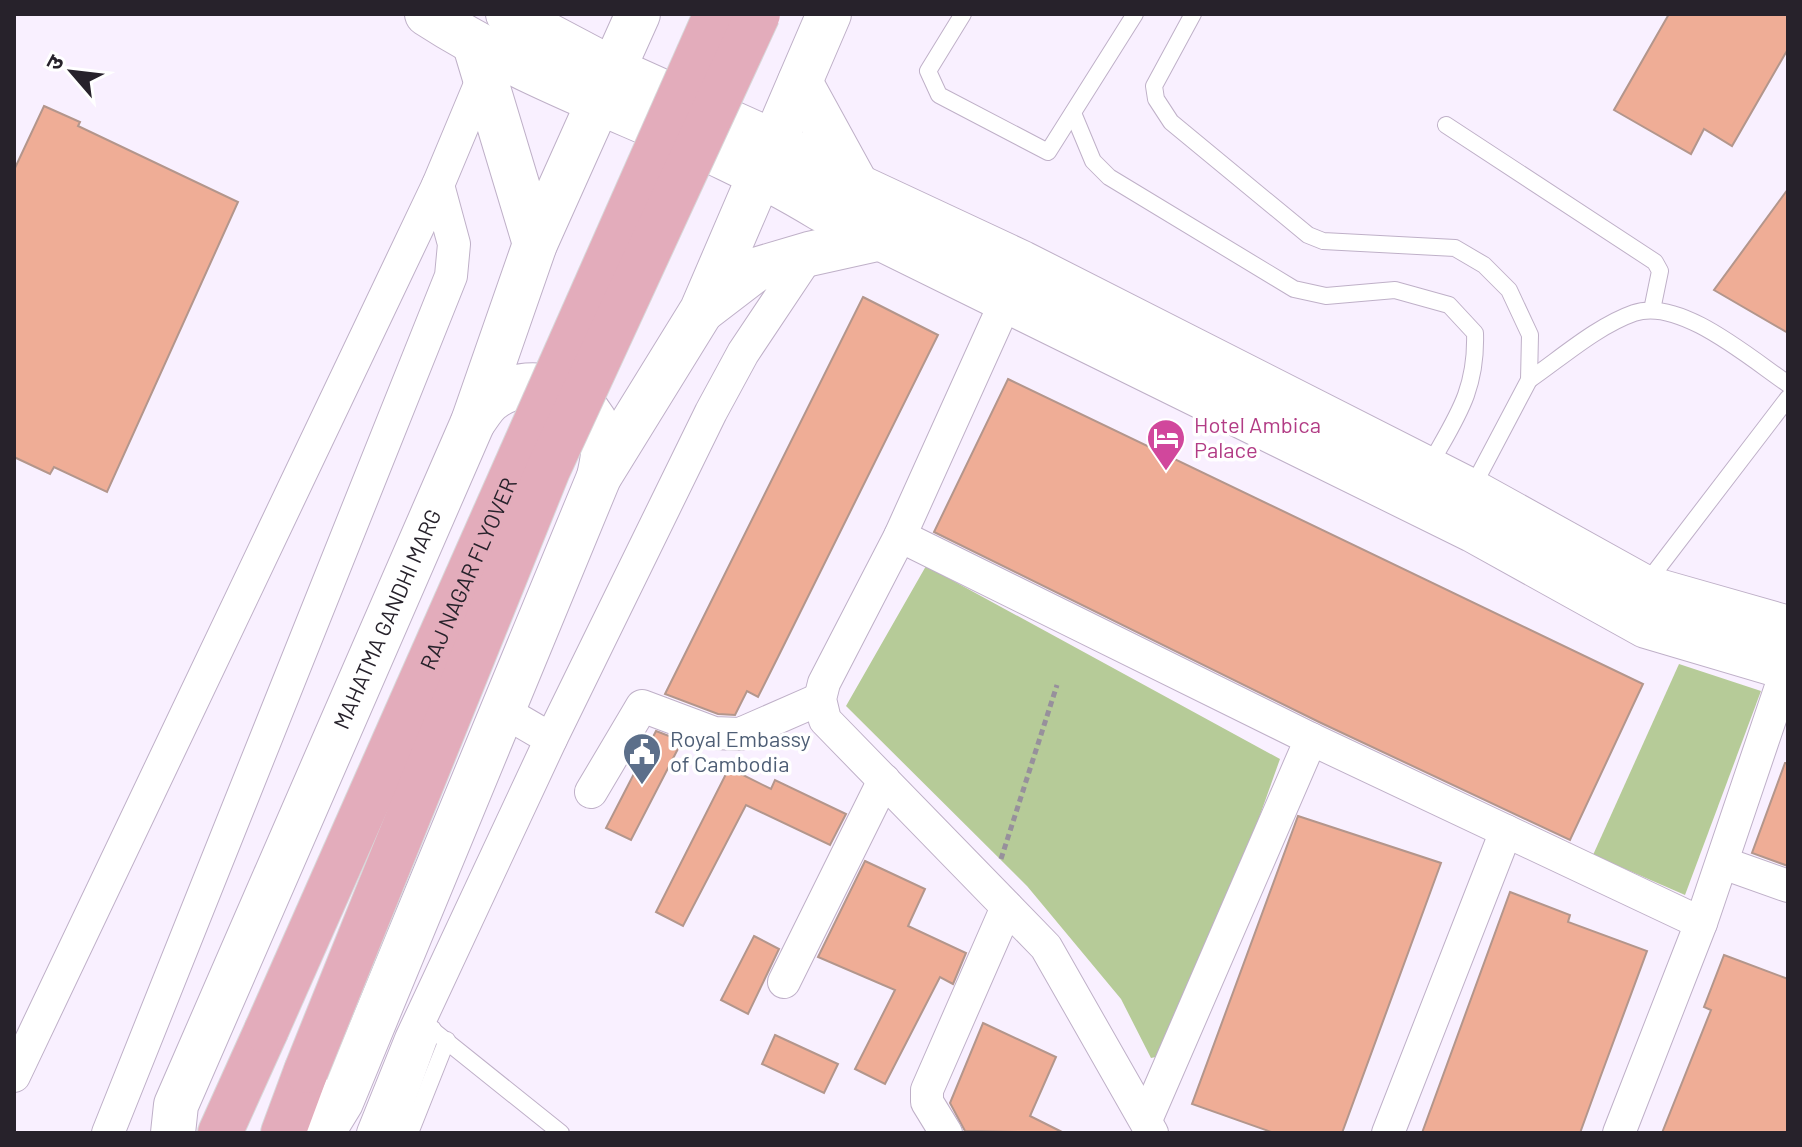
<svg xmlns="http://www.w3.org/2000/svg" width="1802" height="1147" font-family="Barlow,'Noto Sans Devanagari',sans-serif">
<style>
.green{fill:#b6cb98}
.building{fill:#efad96;stroke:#b3968c;stroke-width:2}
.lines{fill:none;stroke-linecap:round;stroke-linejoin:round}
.lane-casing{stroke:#bfb0c8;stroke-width:18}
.street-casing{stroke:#bfb0c8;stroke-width:34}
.secondary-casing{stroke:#bfb0c8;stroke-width:46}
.primary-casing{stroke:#d8d7d9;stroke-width:46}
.path{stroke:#97909c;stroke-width:5;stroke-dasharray:6 4;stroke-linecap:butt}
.lane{stroke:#fff;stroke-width:16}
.street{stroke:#fff;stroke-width:32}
.secondary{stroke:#fff;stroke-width:44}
.primary{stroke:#e3acbb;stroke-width:44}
.primary-bridge-casing{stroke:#d8d7d9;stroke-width:46;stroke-linecap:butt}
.primary-bridge{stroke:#e3acbb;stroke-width:44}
.labels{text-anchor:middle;stroke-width:7;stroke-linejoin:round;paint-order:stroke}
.hotel-label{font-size:22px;fill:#b23c85;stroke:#fff;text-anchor:start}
.street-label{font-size:22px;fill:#27222b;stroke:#fff}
.service-label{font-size:22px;fill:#4e5e75;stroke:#fff;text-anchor:start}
</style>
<rect width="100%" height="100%" fill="#f9f0ff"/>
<g class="green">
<polygon points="926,566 1280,759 1175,1053 1151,1058 1121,999 1027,886 846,706"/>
<polygon points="1679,664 1761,691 1685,895 1593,855"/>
</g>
<g class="building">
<polygon points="1669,14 1788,14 1788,49 1732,146 1704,129 1691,154 1614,110"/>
<polygon points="44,106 80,122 78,126 238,202 107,492 54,467 50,474 14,457 14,170"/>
<polygon points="1788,189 1788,333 1714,290"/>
<polygon points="863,297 938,335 778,657 758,697 747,691 735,715 718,714 665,694"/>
<polygon points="1008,379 1643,684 1570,840 1319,722 934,532"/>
<polygon points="656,731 682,741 631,840 606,828"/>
<polygon points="1785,763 1788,763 1788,866 1752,853"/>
<polygon points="729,768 771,789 775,780 846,814 830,845 746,805 683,926 656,912"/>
<polygon points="1298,816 1441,863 1342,1133 1274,1133 1192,1104"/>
<polygon points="865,861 925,889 908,926 966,953 953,984 940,977 885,1084 855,1069 895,990 818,957"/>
<polygon points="1510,892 1570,915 1568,922 1647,951 1600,1078 1580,1133 1422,1133"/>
<polygon points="754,936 779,949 748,1014 721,1000"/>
<polygon points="1724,955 1788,979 1788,1133 1662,1133 1711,1010 1704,1007"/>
<polygon points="983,1023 1056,1057 1030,1116 1064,1133 965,1131 950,1103"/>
<polygon points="775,1035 838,1064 824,1093 762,1064"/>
</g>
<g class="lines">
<g class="lane-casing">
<g id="lane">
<polyline points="963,14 928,71 939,95 1048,152 1135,14"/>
<polyline points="1193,14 1154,86 1156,99 1171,122 1308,235 1323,241 1455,248 1484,265 1509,290 1530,335 1529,380 1472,488"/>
<path d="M1073,113L1093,161L1109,177L1294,289L1326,296L1395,290L1449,305L1475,333C1477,392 1455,419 1428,468"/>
<polyline points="1446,125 1655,262 1660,271 1652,310"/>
<path d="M1529,380C1561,358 1597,326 1634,313C1680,297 1751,359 1788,384"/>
<polyline points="1645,585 1788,398"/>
<polyline points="420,1020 561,1133"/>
<polyline points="395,1133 433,1029"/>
<polyline points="410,1133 447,1040"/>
</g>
</g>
<g class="street-casing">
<g id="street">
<polyline points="1015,281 900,536 824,683 820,699 825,720 1046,947 1152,1133"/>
<polyline points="900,536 1311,739 1701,923"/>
<polyline points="503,711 551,739"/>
<polyline points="591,792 642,706 714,733 740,734 820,699"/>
<polyline points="1723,863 1788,886"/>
<polyline points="784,982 884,780"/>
<polyline points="14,1076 438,185 484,75"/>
<polyline points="1146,1120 1311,739"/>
<polyline points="108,1133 451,276 454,244 438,185"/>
<polyline points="373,1133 411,1039 551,739 711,412 743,353 809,254"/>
<polyline points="946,1133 927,1102 927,1090 1007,907"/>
<polyline points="1388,1133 1506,831"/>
<polyline points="1619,1133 1701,923 1788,666"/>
</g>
</g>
<g class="secondary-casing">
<g id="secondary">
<path d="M427,14C550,94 696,132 821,209L1473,530L1646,626L1788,668"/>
<polyline points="508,14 612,69 772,141 857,186 1022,263 1471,491 1644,587 1788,628"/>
<polyline points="475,45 535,244"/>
<polyline points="800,82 857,186"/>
<polyline points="704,309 755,270 809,254 881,238"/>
<path d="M473,422C479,414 485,403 493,398C535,368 596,394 603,446C604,455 601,467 599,477"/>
<path id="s1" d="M173,1133L176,1105L473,422L535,244L638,14"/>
<polyline points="322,1133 341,1102 599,477 702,310 829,14"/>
</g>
</g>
<g class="primary-casing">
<g id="primary">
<polyline points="220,1133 266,1031"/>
<polyline points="283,1133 306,1071"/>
</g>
</g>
<polyline class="path" points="1001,859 1057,685"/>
<use href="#lane" class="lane"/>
<use href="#street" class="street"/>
<use href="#secondary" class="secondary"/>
<use href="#primary" class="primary"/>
<g class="primary-bridge-casing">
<g id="primary-bridge">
<path id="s2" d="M266,1031L716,14"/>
<polyline points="306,1071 548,470 758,14"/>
</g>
</g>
<use href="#primary-bridge" class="primary-bridge"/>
</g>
<defs>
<g id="hotel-pin" transform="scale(2)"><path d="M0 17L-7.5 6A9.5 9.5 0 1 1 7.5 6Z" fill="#d1479c" stroke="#fff"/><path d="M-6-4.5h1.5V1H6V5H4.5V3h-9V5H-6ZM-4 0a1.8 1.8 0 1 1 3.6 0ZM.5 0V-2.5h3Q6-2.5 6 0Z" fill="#fff"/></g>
<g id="civic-pin" transform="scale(2)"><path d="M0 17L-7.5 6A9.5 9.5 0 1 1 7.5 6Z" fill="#5c6f8a" stroke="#fff"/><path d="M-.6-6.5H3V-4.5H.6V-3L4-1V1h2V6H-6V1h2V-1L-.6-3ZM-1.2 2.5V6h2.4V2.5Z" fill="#fff"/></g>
</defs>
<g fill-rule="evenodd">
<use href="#hotel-pin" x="1166" y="438"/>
<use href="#civic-pin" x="642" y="752"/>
</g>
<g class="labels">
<g class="hotel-label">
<text x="1194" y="433">Hotel Ambica<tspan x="1194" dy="25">Palace</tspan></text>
</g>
<g class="street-label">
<text dy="8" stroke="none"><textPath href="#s2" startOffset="500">RAJ NAGAR FLYOVER</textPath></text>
<text dy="8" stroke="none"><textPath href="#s1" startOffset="558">MAHATMA GANDHI MARG</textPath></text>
</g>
<g class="service-label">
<text x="670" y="747">Royal Embassy<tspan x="670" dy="25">of Cambodia</tspan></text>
</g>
</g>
<rect width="1802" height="1147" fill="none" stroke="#27222b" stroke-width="32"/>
<g transform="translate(72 72) rotate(298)" stroke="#ffffff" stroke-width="6" paint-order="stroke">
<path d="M0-6L14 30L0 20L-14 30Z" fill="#27222b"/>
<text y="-12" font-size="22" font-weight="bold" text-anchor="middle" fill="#27222b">उ</text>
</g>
</svg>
